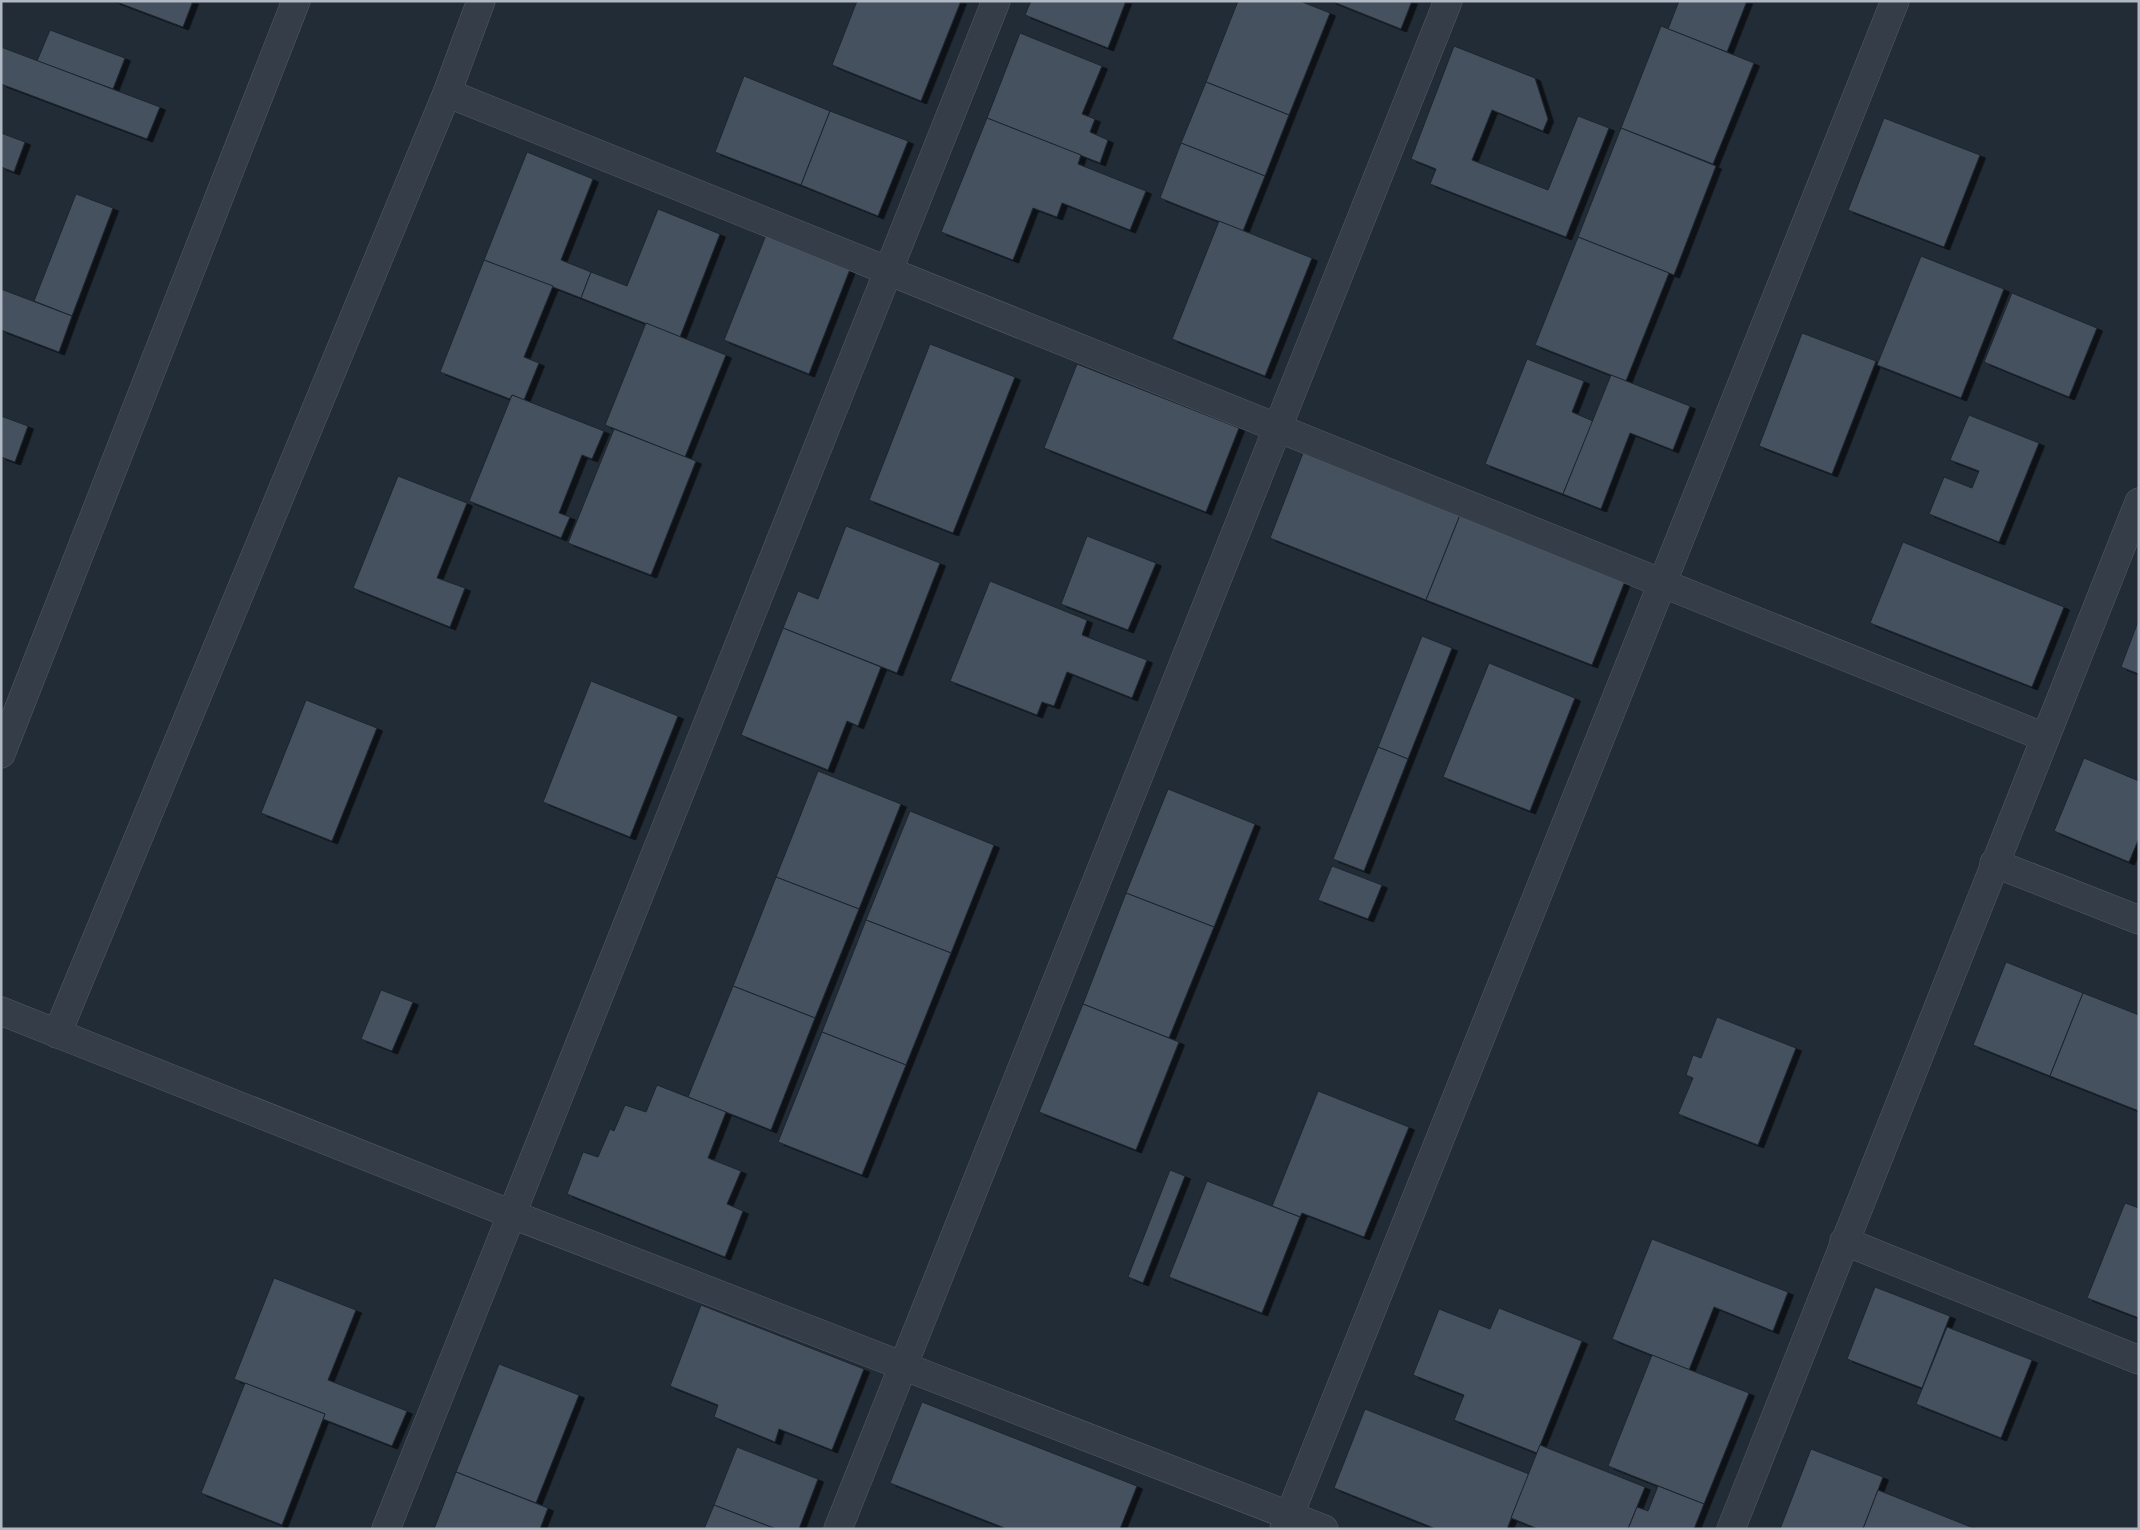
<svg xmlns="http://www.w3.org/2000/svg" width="2140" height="1530" font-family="'Archivo Narrow',sans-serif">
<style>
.building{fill:#45515f;stroke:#1d252f;filter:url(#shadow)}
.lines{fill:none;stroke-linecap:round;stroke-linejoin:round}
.street-casing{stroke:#535b66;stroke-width:29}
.street{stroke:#353d48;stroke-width:28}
</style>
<defs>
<filter id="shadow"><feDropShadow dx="5.5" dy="3" stdDeviation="0" flood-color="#0009"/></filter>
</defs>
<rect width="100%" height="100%" fill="#222c37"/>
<g class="building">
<polygon points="114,1 193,1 183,27"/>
<polygon points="857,1 961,1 921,101 832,65"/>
<polygon points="1031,1 1126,1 1108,48 1025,15"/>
<polygon points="1238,1 1300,1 1330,13 1289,115 1206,82"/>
<polygon points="1331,1 1412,1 1401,29"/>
<polygon points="1679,1 1747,1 1727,52 1668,29"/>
<polygon points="1661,26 1754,63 1713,164 1621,128"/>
<polygon points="50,30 125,58 113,89 37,61"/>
<polygon points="1020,33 1102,66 1082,114 1095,119 1090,132 1108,140 1100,163 987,118"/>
<polygon points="1454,46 1535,78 1548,119 1543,131 1492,110 1472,160 1548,190 1578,116 1609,128 1566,237 1430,184 1436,169 1411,159"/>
<polygon points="1,47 160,107 147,139 1,84"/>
<polygon points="744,76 830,111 801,185 715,152"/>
<polygon points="1206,82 1289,115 1265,176 1181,143"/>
<polygon points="830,111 908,141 878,216 801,185"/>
<polygon points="987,118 1081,155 1078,164 1146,191 1130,230 1062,203 1057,217 1033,208 1013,260 941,232"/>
<polygon points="1884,118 1980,155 1944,247 1848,210"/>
<polygon points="1621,128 1716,166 1674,275 1578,237"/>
<polygon points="1,133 25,142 14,172 1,167"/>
<polygon points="1181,143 1265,176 1243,231 1160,198"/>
<polygon points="527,152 593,179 561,260 591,272 581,298 484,260"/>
<polygon points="76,194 113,208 72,316 34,301"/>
<polygon points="658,209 720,234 680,337 581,298 591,272 627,286"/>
<polygon points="1219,221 1312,258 1265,376 1172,339"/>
<polygon points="768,230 852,264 809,374 724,340"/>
<polygon points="1578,237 1669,273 1626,381 1535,345"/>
<polygon points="1921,256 2004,289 1961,398 1877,365"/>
<polygon points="484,260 553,286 524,357 539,363 524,400 512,395 510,399 440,372"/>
<polygon points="1,289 72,316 59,352 1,330"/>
<polygon points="2012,293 2097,328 2069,397 1984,362"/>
<polygon points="646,323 726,355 685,457 605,425"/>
<polygon points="1802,333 1876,361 1832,474 1759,446"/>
<polygon points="930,344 1015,377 953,533 869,500"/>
<polygon points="1527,359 1584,381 1572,412 1593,421 1563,494 1485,464"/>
<polygon points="1077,364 1239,428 1206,512 1044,448"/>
<polygon points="1611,375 1690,406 1673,450 1630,433 1601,509 1563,494"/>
<polygon points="512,395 604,431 592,459 582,455 559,513 570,517 561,538 469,501"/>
<polygon points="1969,415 2039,443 1999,542 1929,514 1944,477 1972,488 1979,471 1950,460"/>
<polygon points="1,416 28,426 15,462 1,457"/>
<polygon points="614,429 696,461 651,575 568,543"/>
<polygon points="1303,453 1460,515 1426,600 1270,538"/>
<polygon points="398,476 467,503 437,578 465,588 450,627 353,588"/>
<polygon points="1460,515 1625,581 1592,665 1426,600"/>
<polygon points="846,526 940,563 897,673 783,628 798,591 818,599"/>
<polygon points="1087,536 1156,563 1128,630 1061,604"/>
<polygon points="1903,542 2064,607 2032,687 1870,623"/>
<polygon points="990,581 1087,620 1082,635 1147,660 1132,698 1067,672 1054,706 1042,702 1037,715 950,681"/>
<polygon points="2139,619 2139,674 2121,667"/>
<polygon points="783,628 881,667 858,726 847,721 828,770 741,735"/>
<polygon points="1422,636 1452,648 1408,759 1378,747"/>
<polygon points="1489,663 1575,698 1530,811 1443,777"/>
<polygon points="591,681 678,716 630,837 543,802"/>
<polygon points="306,700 377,728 332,841 261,813"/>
<polygon points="1378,747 1408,759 1364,871 1333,859"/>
<polygon points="2084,758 2139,781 2139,838 2129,862 2054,831"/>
<polygon points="818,771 901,804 859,909 776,877"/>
<polygon points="1168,789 1255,824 1214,927 1126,893"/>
<polygon points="910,811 994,845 951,953 866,920"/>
<polygon points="1332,866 1382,885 1368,919 1318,900"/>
<polygon points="776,877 859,909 815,1018 733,986"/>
<polygon points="1126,893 1214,927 1169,1038 1083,1004"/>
<polygon points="866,920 951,953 906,1065 822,1032"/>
<polygon points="2006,962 2083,993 2050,1076 1973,1045"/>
<polygon points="733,986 815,1018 771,1130 688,1097"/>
<polygon points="381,990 413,1002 392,1051 361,1039"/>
<polygon points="2083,993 2139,1015 2139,1111 2050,1076"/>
<polygon points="1083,1004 1179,1042 1136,1150 1039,1112"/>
<polygon points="1717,1017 1796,1048 1758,1145 1678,1114 1693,1078 1686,1075 1693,1055 1701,1058"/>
<polygon points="822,1032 906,1065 862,1175 778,1142"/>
<polygon points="657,1085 726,1112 708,1158 741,1171 727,1204 743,1211 725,1257 567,1194 583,1152 598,1157 610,1129 614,1131 625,1105 646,1112"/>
<polygon points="1318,1091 1409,1127 1364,1237 1302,1213 1300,1217 1272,1206"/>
<polygon points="1170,1170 1185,1176 1143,1283 1128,1277"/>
<polygon points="1207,1181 1300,1217 1262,1313 1169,1277"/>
<polygon points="2125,1203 2139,1208 2139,1318 2087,1298"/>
<polygon points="1652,1239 1788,1292 1773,1331 1714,1307 1689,1370 1612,1339"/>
<polygon points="274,1278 356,1310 328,1380 407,1411 392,1446 323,1419 325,1414 234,1379"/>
<polygon points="1875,1287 1950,1316 1922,1388 1847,1359"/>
<polygon points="701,1305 864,1369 832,1450 779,1429 775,1442 714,1417 718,1405 670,1386"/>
<polygon points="1499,1308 1582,1341 1537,1453 1454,1420 1464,1395 1413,1375 1439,1309 1490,1329"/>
<polygon points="1947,1327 2032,1360 2001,1438 1916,1404"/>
<polygon points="1652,1355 1749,1393 1704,1504 1608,1466"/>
<polygon points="499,1364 579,1395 536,1503 456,1472"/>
<polygon points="245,1383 325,1414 282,1525 201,1493"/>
<polygon points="922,1402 1137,1486 1120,1529 1007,1529 890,1483"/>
<polygon points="1365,1409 1529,1474 1507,1529 1436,1529 1334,1488"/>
<polygon points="1540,1445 1645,1487 1628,1529 1538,1529 1511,1518"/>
<polygon points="737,1447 818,1479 799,1529 776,1529 714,1505"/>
<polygon points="1811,1449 1883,1477 1863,1529 1780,1529"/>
<polygon points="456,1472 548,1508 540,1529 434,1529"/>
<polygon points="1658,1486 1704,1504 1694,1529 1628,1529 1637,1507 1648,1511"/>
<polygon points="1878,1490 1976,1529 1863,1529"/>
<polygon points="714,1505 776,1529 704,1529"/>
</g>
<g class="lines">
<g class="street-casing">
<g id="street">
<polyline points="447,93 2044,737"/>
<polyline points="1,754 296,1"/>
<polyline points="1994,863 2139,920"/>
<polyline points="1,1011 511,1214 1324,1529"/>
<polyline points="57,1034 447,93 481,1"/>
<polyline points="1844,1241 2139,1360"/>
<polyline points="386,1529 996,1"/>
<polyline points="838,1529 1448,1"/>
<polyline points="1284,1529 1895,1"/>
<polyline points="1731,1529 2139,502"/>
</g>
</g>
<use href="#street" class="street"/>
</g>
<rect width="2140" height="1530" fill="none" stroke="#b0b8c4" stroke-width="5"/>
</svg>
